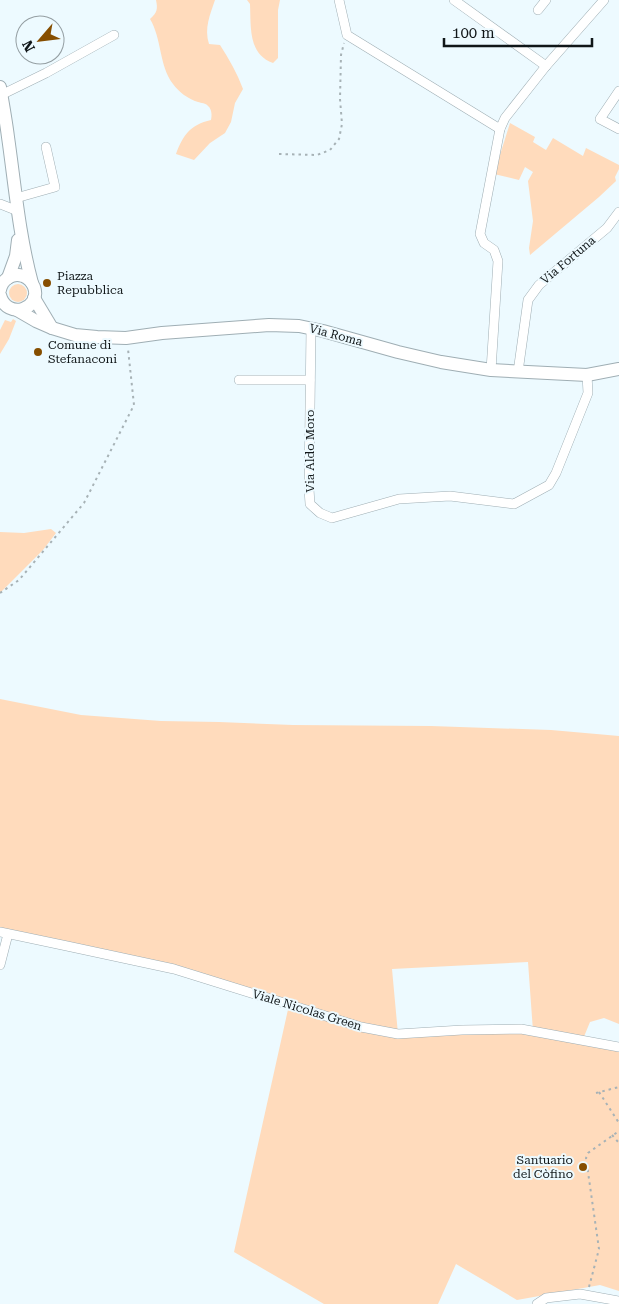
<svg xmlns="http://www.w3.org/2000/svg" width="619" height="1304" font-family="'Roboto Serif',serif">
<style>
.green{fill:#ffdbbc;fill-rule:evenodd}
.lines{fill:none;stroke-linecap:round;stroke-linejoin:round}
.street-casing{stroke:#9faeb4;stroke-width:10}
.secondary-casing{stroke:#9faeb4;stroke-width:14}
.path{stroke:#a7b2b6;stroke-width:2;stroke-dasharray:2.5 4;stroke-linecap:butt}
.street{stroke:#fff;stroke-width:9}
.secondary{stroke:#fff;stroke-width:12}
.poi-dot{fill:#864e00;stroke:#edfaff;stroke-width:2}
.labels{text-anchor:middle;stroke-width:4;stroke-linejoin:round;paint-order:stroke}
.street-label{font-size:12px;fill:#101618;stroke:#edfaff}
.poi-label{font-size:12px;fill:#101618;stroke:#edfaff;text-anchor:start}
</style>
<rect width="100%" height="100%" fill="#edfaff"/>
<g class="green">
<path d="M156,0H215C210,15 204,28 209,44L220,45C229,59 237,73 243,89L235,103L231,122L225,133L210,143L194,160L176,154C183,135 190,125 211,120C212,116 212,109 208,106C206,103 201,103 198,102C188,99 179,92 173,84C159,66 162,39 150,19C157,13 158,9 156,0Z"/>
<path d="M247,0H280L278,10V58L273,63C248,54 251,27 250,4Z"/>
<polygon points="510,123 535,137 533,142 546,150 553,138 583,156 586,148 619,165 619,169 615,177 616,181 599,197 530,255 529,248 533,221 528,181 533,172 525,167 519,180 494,174"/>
<circle cx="18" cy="293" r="9"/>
<polygon points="13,319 16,321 9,339 0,354 0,330 5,320 11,322"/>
<polygon points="51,529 56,533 43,550 0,593 0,532 24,533"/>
<path d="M0,699L81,715L161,721L219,722L293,725L431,726L551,730L619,736V1024L604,1018L590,1022L583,1039L619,1047V1291L600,1285L517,1300L456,1264L438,1304H324L234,1252L289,1005L174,969L0,932ZM528,962L533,1031L398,1034L392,969Z"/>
</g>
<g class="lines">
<g class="street-casing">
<g id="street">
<polyline points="339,0 347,35 500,129"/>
<polyline points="454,0 546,66"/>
<polyline points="538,10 546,0"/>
<polyline points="619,91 600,119 619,129"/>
<polyline points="1,95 46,73 114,35"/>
<polyline points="16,198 55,187 46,147"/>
<polyline points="0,204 18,211"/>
<polyline points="311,328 309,489 310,504 320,513 332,518 399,499 450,496 514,504 549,485 556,473 588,393 587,375"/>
<polyline points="491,370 498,261 494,250 484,243 480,234 500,129 505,118 546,66 604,0"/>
<polyline points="518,372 528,300 539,285 607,228 619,212"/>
<polyline points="239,380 310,380"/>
<polyline points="0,932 67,946 174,969 361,1027 398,1034 462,1030 521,1029 619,1047"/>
<polyline points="0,965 8,934"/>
<polyline points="537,1304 546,1298 580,1294 619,1301"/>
</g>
</g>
<g class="secondary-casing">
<g id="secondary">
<path d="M0,87C3,104 6,121 8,137C15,186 19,235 32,283"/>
<polyline points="8,278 16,256 18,240"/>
<path d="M0,290C2,280 12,272 23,276C28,278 32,282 34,287C42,309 7,321 0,295"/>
<polyline points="34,298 52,328"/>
<polyline points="17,310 36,321 52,328 75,335 97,337 126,338 162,333 269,325 299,326 323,331 398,352 441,362 491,370 587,375 619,369"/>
</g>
</g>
<g class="path">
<polyline points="279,154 317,155 330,150 339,139 342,124 340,99 341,55 344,43"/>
<polyline points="0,593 19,580 84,503 134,405 128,349"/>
<polyline points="599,1092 619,1123"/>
<polyline points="596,1093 619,1087"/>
<polyline points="612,1135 619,1143"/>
<polyline points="589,1287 599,1249 586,1158 588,1153 619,1131"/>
</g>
<use href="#street" class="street"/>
<use href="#secondary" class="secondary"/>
</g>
<g class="poi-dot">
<circle cx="47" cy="283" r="5"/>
<circle cx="38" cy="352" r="5"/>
<circle cx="583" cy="1167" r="5"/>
</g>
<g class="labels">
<g class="street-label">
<text transform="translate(568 260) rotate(-40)" y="4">Via Fortuna</text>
<text transform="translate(336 335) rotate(15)" y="4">Via Roma</text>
<text transform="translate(310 451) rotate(-90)" y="4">Via Aldo Moro</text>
<text transform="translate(307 1010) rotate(17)" y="4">Viale Nicolas Green</text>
</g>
<g class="poi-label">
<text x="57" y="280">Piazza<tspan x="57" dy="14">Repubblica</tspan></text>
<text x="48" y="349">Comune di<tspan x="48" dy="14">Stefanaconi</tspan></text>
<text x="573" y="1164" text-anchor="end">Santuario<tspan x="573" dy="14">del Còfino</tspan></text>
</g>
</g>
<g transform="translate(40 40) rotate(242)"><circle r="24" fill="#edfaff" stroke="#959fa3"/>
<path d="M0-4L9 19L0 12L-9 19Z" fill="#864e00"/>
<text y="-8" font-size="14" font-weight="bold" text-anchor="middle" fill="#101618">N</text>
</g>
<path d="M444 38v8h148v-8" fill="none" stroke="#101618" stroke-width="2.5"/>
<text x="452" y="38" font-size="15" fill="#101618" stroke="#edfaff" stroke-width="4" paint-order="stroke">100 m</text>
</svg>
